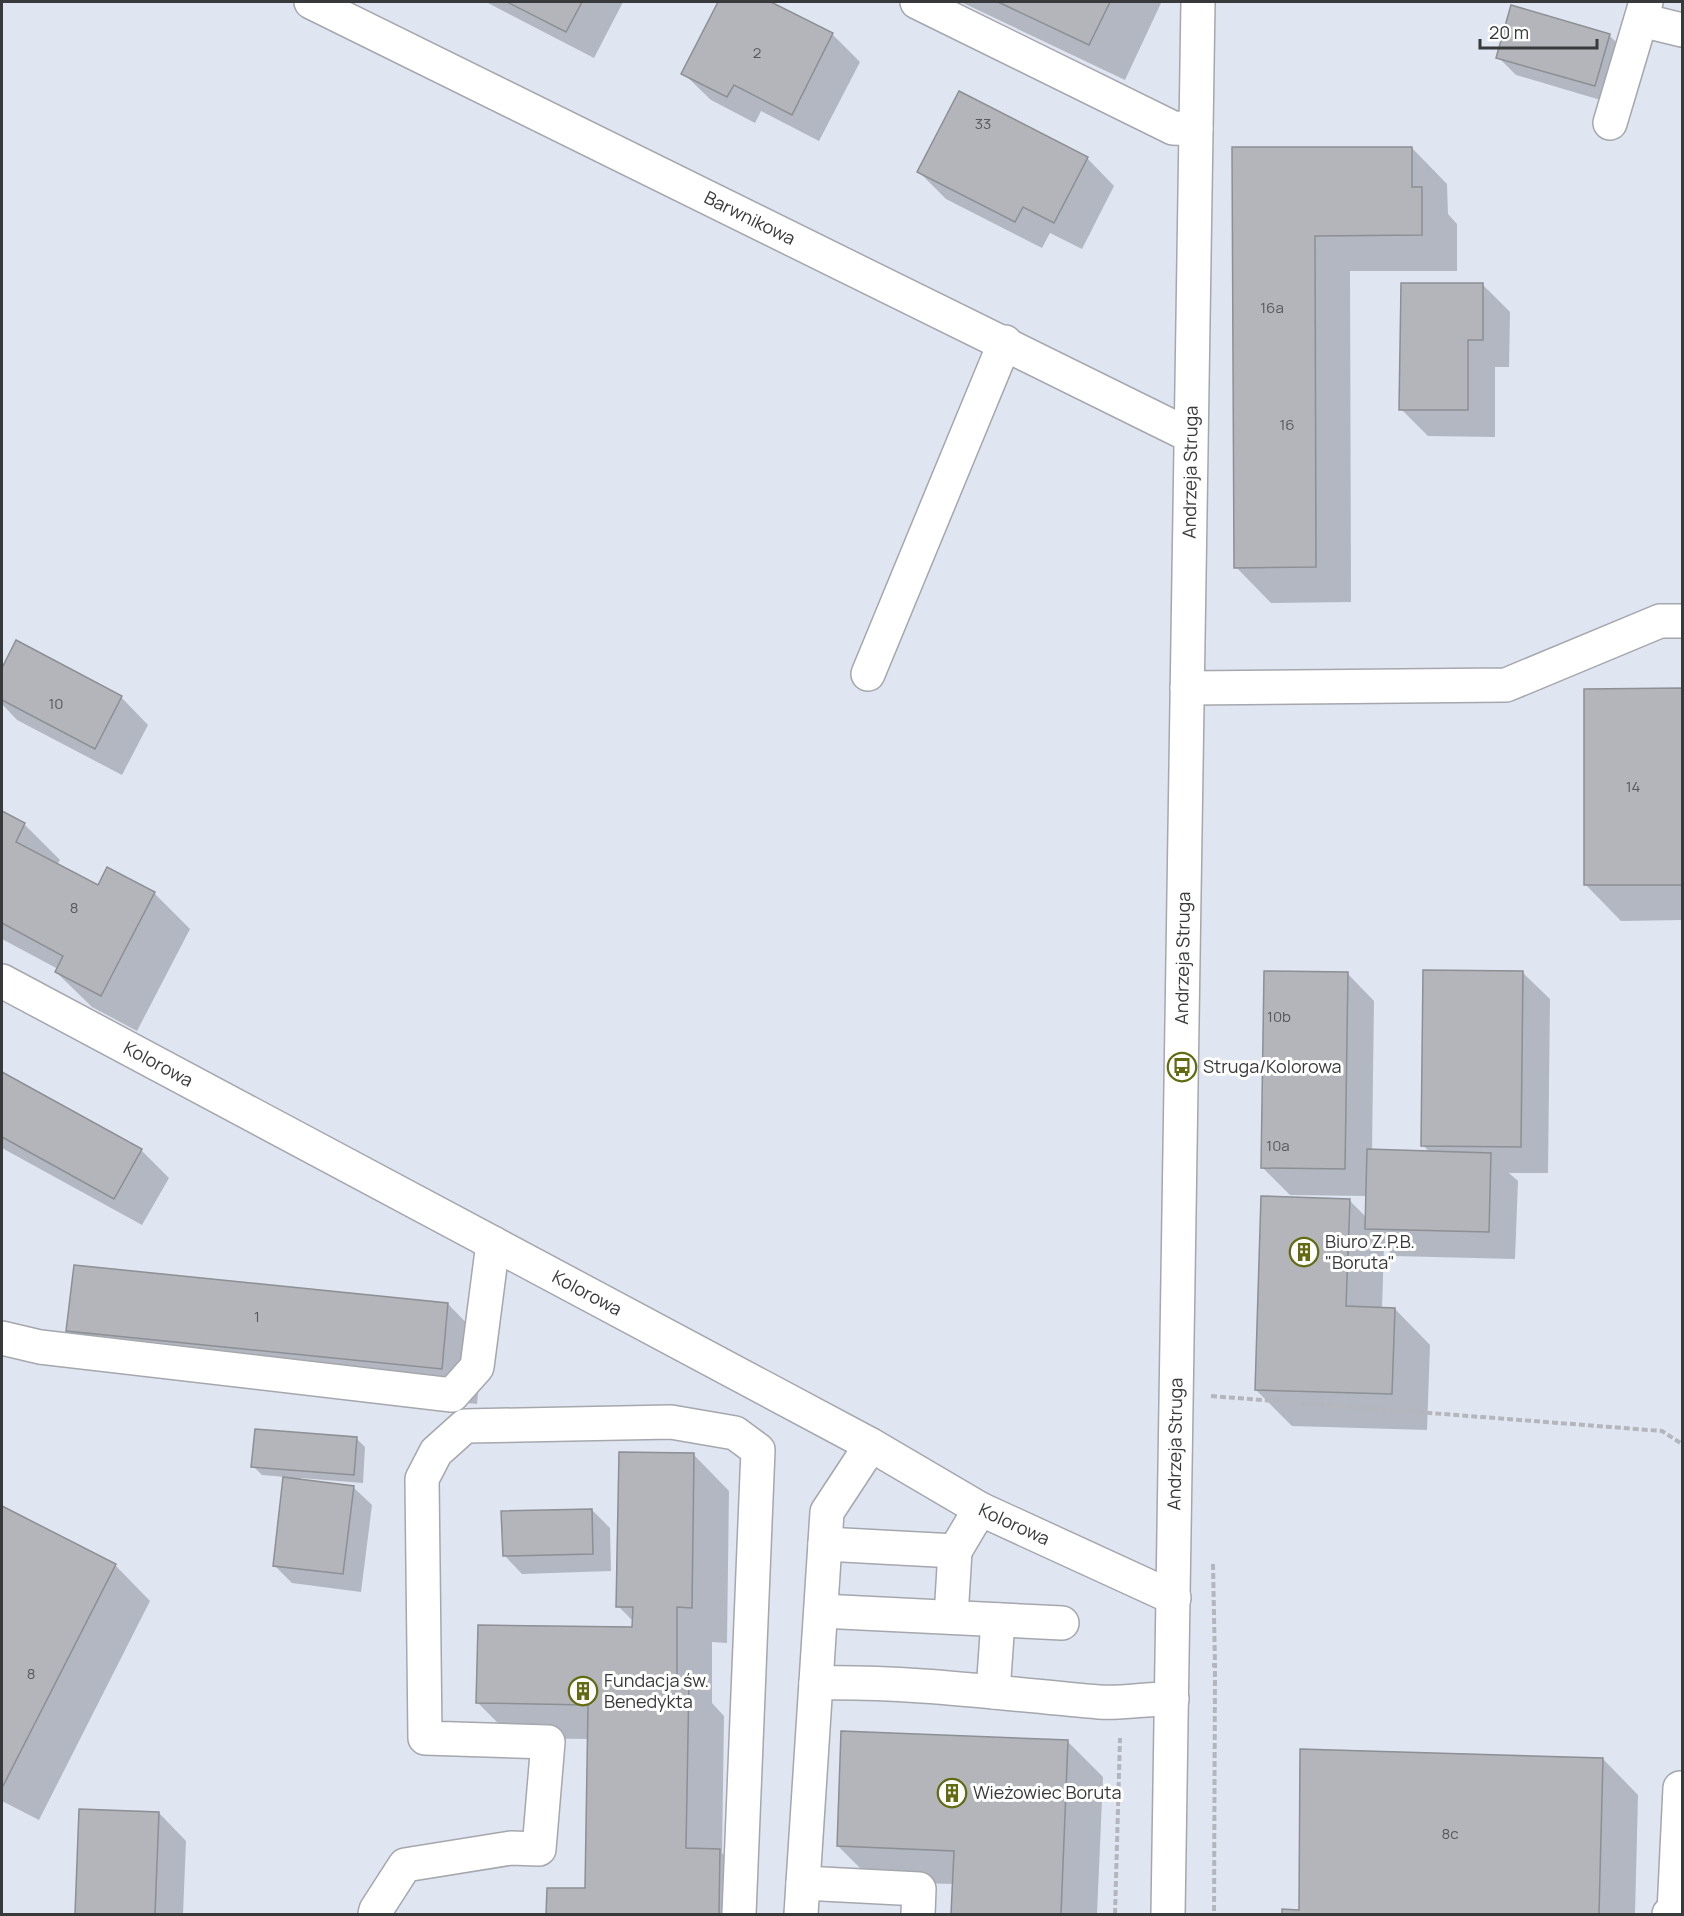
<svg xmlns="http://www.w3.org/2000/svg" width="1684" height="1916" font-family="Manrope,sans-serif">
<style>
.built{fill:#e0e5f2}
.shadow{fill:#0003}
.building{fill:#b3b5bb;stroke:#8c8f94;stroke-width:1.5}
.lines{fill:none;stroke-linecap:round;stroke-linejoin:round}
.minor-casing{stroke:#a5a7ad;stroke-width:36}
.path{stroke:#b4b6bb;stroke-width:4;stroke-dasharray:6 3;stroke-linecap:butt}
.minor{stroke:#fff;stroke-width:33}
.labels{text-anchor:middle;stroke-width:6;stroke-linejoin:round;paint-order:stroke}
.number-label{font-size:15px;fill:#57585b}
.street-label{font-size:18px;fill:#38393b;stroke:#fff}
.poi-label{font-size:18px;fill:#38393b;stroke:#fff;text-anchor:start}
</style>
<rect width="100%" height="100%" fill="#edf0f6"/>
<rect class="built" x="2" y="2" width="1680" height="1912"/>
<g class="shadow">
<polygon points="486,2 623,2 594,58"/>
<polygon points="720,2 768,2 833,35 860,62 819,141 761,111 755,123 711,100 683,73"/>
<polygon points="961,2 1159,2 1161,3 1125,80"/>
<polygon points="1610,36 1628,54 1614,104 1516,75 1498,57"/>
<polygon points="1412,148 1447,184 1448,214 1457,224 1457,271 1350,271 1351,602 1271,603 1236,567 1234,149"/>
<polygon points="1087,158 1114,186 1082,249 1050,233 1042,248 946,199 919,172"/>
<polygon points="1483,285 1510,312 1509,367 1495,367 1495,437 1428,436 1401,409"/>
<polygon points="17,642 121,697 148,725 122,775 17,720 2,704 2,671"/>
<polygon points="1585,690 1682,690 1682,920 1621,921 1586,885"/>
<polygon points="2,812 24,824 60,860 57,865 99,887 108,869 155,894 190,929 137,1031 92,1007 56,972 58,969 2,939"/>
<polygon points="1522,972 1550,999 1548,1173 1509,1173 1518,1181 1515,1259 1394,1256 1384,1246 1382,1309 1395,1309 1430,1345 1427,1430 1292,1426 1256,1390 1349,1200 1367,1218 1368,1196 1290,1195 1263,1168 1347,973 1374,1001 1372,1151 1430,1153 1423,1145"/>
<polygon points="2,1074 141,1150 169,1178 142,1225 2,1148"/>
<polygon points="448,1304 483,1340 477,1404 104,1366 68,1330"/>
<polygon points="356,1438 365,1447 363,1483 301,1478 301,1481 353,1487 372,1505 361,1592 292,1583 274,1565 285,1477 262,1475 253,1466"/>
<polygon points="694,1455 729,1491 727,1643 712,1642 712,1703 724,1716 722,1853 755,1886 755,1914 548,1914 548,1889 586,1890 589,1739 513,1738 478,1703 634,1629 634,1622 618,1606"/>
<polygon points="2,1507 115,1565 150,1601 39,1820 2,1801"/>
<polygon points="592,1510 610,1528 611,1571 522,1574 504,1555"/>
<polygon points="1067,1741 1103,1777 1097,1914 953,1914 954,1884 874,1882 838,1846"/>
<polygon points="1603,1759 1638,1795 1635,1914 1283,1914 1283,1911 1301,1911"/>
<polygon points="81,1810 159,1813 186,1841 183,1914 77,1914"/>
</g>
<g class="building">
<polygon points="507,2 582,2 566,32"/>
<polygon points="718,2 771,2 833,33 792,115 734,85 727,97 681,74"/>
<polygon points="998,2 1110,2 1089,45"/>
<polygon points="1511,5 1610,34 1595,86 1496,58"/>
<polygon points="959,91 1088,157 1054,223 1023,207 1015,222 917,172"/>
<polygon points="1232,147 1412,147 1412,187 1422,187 1422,235 1315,236 1316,567 1234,568"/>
<polygon points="1401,283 1483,283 1483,340 1468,340 1468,410 1399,410"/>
<polygon points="16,640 122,696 95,749 2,700 2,668"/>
<polygon points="1682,688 1682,885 1584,885 1584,689"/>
<polygon points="2,811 25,823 16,842 98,885 107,867 155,892 101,996 55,972 63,956 2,923"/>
<polygon points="1423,970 1523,971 1521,1147 1421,1146"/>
<polygon points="1264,971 1348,972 1345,1169 1261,1168"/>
<polygon points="2,1072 142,1149 114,1199 2,1137"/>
<polygon points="1367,1149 1491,1153 1489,1232 1365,1229"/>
<polygon points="1261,1196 1350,1199 1346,1306 1395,1308 1392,1394 1255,1390"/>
<polygon points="74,1265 448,1303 442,1369 66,1331"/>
<polygon points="255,1429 357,1437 354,1475 251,1467"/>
<polygon points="619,1452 694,1453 692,1608 677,1607 677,1679 689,1679 686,1848 720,1849 719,1914 546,1914 547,1888 585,1888 588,1705 476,1703 478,1625 632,1627 633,1607 616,1607"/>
<polygon points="283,1477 354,1486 343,1574 273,1566"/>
<polygon points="2,1506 116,1564 3,1786 2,1785"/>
<polygon points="592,1509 593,1554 503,1556 501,1511"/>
<polygon points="841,1731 1068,1740 1061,1914 951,1914 954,1851 837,1846"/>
<polygon points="1300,1749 1603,1758 1599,1914 1282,1914 1282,1909 1299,1910"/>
<polygon points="79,1809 159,1812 155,1914 75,1914"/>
</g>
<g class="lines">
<g class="minor-casing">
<g id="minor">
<path id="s1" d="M311,2L1189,435"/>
<polyline points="917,2 1173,128 1196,129"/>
<polyline points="1641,20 1682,30"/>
<polyline points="1610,123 1646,2"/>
<polyline points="868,674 1005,342"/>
<polyline points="1187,688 1506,685 1660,621 1682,621"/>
<path id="s2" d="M2,981L871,1445L980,1509L1174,1598"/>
<polyline points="2,1338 40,1347 452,1395 477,1367 493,1243"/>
<polyline points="825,1544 955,1551 980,1509"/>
<polyline points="821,1611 1062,1623"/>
<polyline points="951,1617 955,1551"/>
<path d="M816,1683C910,1681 1005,1694 1099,1702C1123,1704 1148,1698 1172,1699"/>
<polyline points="993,1692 998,1620"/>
<polyline points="803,1883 919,1889 918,1914"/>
<polyline points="375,1914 376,1910 405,1865 511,1848 539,1849 548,1742 425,1738 422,1479 436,1452 465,1426 671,1422 735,1433 758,1450 739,1914"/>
<polyline points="801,1914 827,1512 871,1445"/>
<path id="s3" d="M1168,1914L1198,2"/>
<polyline points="1669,1914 1674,1912 1680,1788"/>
</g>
</g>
<g class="path">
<polyline points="1211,1396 1662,1431 1682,1444"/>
<polyline points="1213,1564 1215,1665"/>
<polyline points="1212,1665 1215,1665 1214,1914"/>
<polyline points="1115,1914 1120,1738"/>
</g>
<use href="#minor" class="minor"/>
</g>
<defs>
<g id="bus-ring" transform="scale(1.5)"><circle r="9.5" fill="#fff" stroke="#626b11" stroke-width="1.5"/><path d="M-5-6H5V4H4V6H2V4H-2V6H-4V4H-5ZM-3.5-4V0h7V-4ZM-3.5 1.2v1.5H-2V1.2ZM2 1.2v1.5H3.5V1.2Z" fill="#626b11"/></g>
<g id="building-ring" transform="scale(1.5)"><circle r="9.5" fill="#fff" stroke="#626b11" stroke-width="1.5"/><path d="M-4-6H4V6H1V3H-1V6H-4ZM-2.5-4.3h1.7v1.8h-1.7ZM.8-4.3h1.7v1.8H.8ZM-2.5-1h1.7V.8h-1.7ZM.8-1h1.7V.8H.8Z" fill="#626b11"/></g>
</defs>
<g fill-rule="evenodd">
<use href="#bus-ring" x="1182" y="1067"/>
<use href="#building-ring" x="1304" y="1252"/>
<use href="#building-ring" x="583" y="1691"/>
<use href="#building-ring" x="952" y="1793"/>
</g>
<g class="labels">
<g class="number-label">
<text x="757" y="58">2</text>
<text x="983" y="129">33</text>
<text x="1272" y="313">16a</text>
<text x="1287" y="430">16</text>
<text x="56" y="709">10</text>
<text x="1633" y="792">14</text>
<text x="74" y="913">8</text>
<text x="1279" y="1022">10b</text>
<text x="1278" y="1151">10a</text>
<text x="257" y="1322">1</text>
<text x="31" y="1679">8</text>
<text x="1450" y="1839">8c</text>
</g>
<g class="street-label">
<text dy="6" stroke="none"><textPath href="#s1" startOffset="489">Barwnikowa</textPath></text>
<text dy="6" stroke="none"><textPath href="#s3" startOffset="1442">Andrzeja Struga</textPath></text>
<text dy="6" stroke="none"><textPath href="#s3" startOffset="956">Andrzeja Struga</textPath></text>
<text dy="6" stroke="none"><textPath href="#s2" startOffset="177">Kolorowa</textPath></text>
<text dy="6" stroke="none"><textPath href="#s2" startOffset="663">Kolorowa</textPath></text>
<text dy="6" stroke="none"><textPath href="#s3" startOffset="470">Andrzeja Struga</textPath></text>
<text dy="6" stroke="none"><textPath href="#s2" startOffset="1149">Kolorowa</textPath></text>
</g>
<g class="poi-label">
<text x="1203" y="1073">Struga/Kolorowa</text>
<text x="1325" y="1248">Biuro Z.P.B.<tspan x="1325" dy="21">"Boruta"</tspan></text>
<text x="604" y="1687">Fundacja św.<tspan x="604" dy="21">Benedykta</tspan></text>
<text x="973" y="1799">Wieżowiec Boruta</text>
</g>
</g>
<rect width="1684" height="1916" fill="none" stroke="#38393b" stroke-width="6"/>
<path d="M1480 39v9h117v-9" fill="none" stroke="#38393b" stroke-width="3"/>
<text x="1489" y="39" font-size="18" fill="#38393b" stroke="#ffffff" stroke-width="4.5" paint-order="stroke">20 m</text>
</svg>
